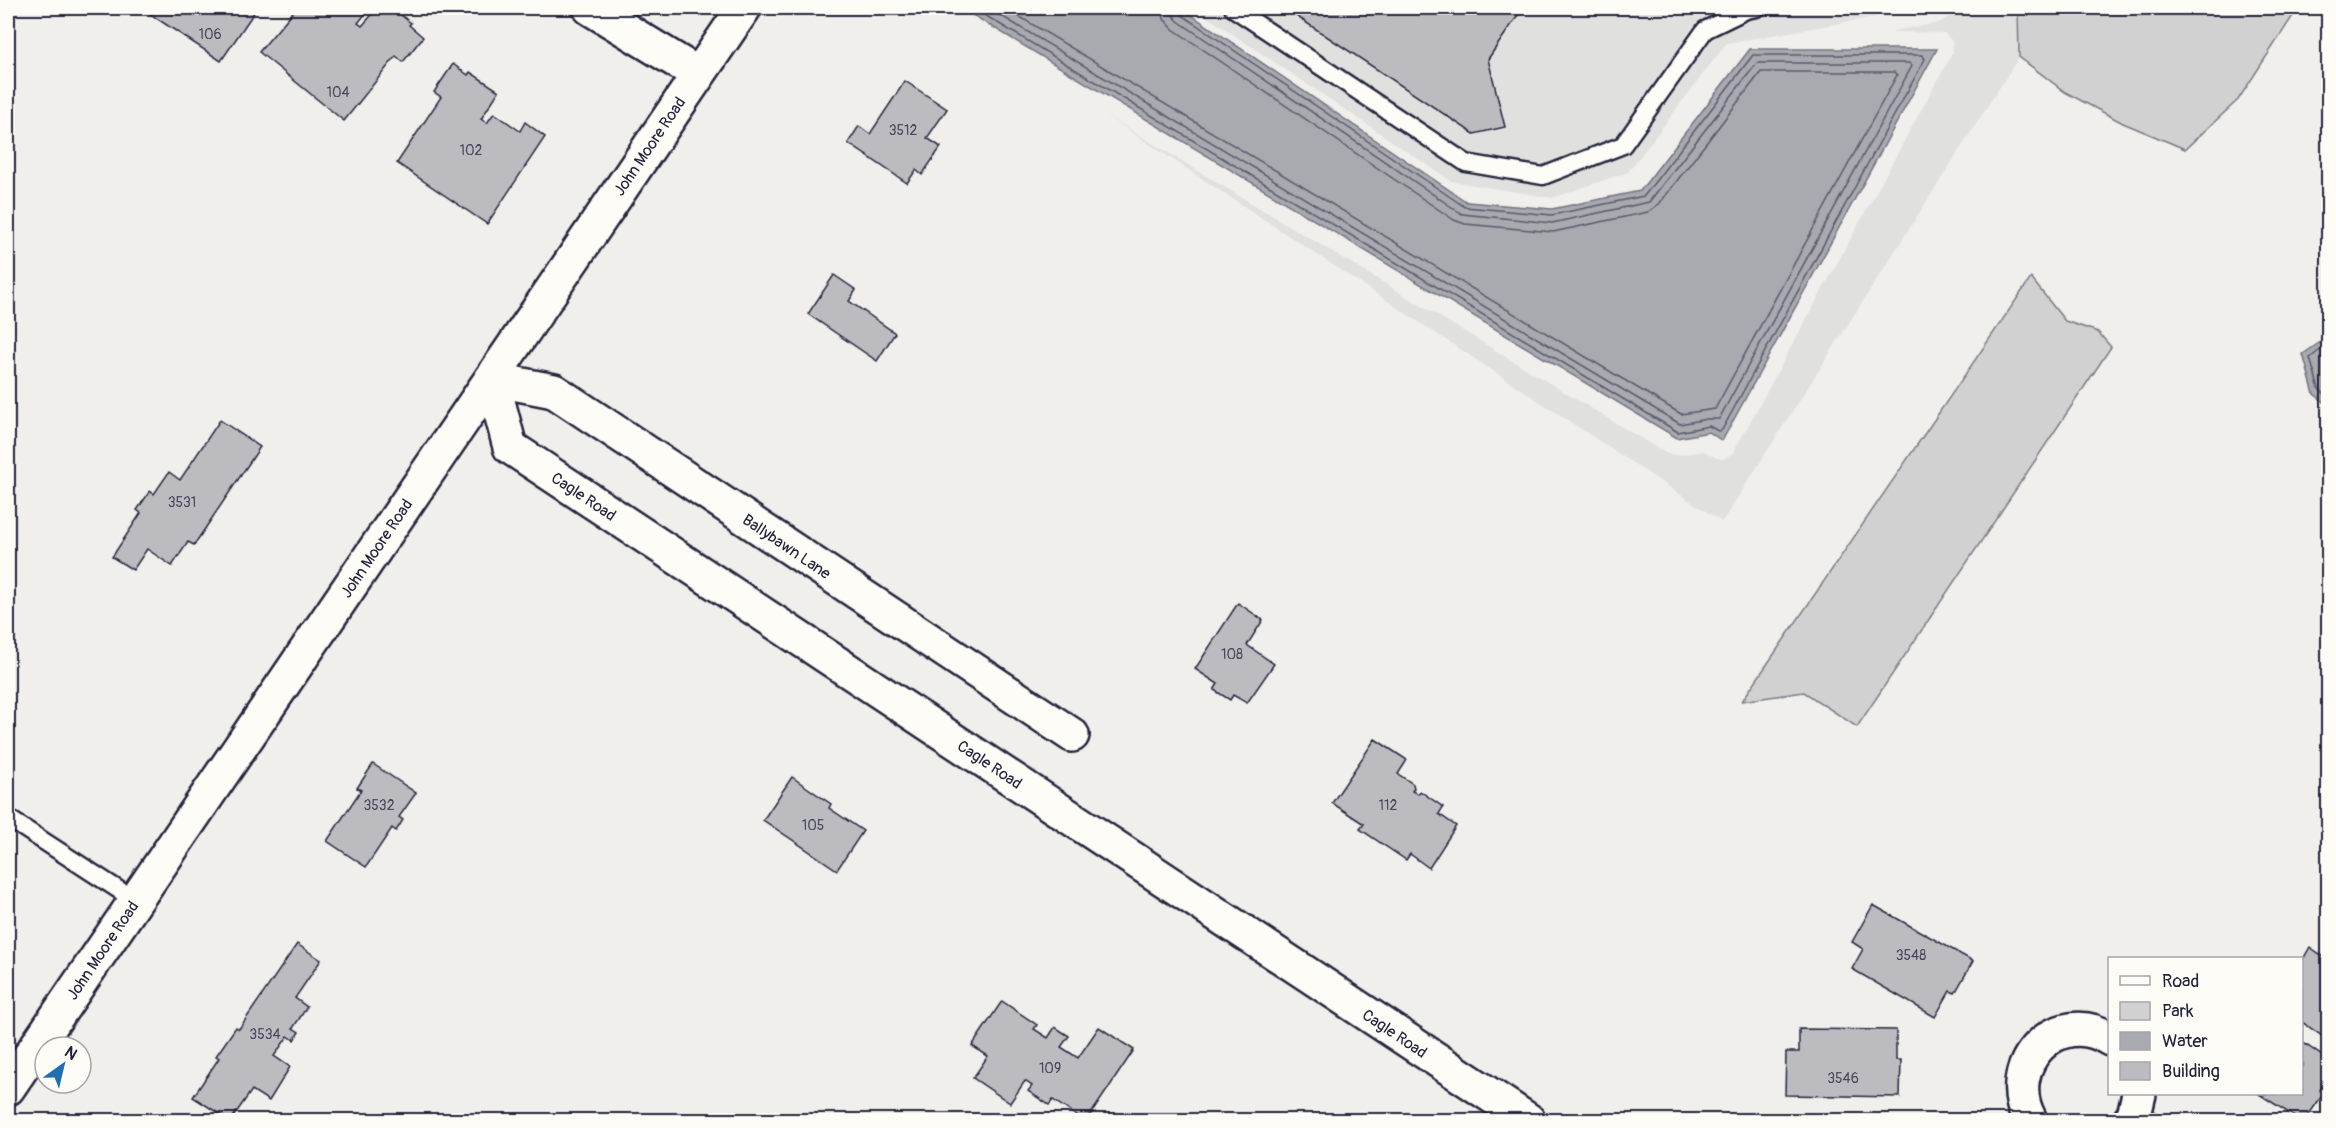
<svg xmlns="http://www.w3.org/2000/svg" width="2336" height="1128" font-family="Pangolin,sans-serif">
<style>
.built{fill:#e0e0df}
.green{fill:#d2d1d1;stroke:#7a7a86;stroke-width:1.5}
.water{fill:#a9a9b0;stroke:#737381;stroke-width:1.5}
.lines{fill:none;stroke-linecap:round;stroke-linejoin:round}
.shore{stroke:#58586a;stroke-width:1.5}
.building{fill:#bcbcc0;stroke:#22223b;stroke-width:1.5}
.service-casing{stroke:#22223b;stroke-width:21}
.minor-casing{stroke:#22223b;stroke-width:38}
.tertiary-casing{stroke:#22223b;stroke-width:38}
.service{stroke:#fdfcf7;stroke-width:16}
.minor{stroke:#fdfcf7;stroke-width:33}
.tertiary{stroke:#fdfcf7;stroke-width:33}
.labels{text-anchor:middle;stroke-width:6;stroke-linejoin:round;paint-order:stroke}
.number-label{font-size:14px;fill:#48485c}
.street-label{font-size:16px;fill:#22223b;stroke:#fdfcf7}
</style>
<rect width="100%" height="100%" fill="#f0efec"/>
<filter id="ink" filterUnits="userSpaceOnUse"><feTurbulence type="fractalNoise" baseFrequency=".0167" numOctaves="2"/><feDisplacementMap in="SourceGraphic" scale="12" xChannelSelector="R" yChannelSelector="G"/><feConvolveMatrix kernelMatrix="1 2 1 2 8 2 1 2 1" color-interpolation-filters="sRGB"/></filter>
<g filter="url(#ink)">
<g class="built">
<polygon points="1194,8 1927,8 1727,43 1628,172 1552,198 1451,181"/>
<polygon points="1956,8 2018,8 2019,57 1722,522 1104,114 1667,454 1678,455 1704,451 1717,458 1723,459 1733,453 1953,52 1952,41 1944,33 1887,32 1939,23 1951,15"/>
</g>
<g class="green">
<polygon points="2018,8 2298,8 2238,100 2185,149 2123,123 2065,92 2019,57"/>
<polygon points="2031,278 2065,321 2098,332 2111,347 1857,727 1804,692 1742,701"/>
</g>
<g class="water">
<polygon points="961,8 1181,8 1467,202 1552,209 1640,191 1750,49 1937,49 1722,441 1709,432 1677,438"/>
<polygon points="2319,343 2328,345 2328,405 2314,394 2303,354"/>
</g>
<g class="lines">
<g class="shore">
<polyline points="973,8 1678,432 1709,426 1718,431 1722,430 1925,59 1922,55 1753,55 1644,196 1552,215 1465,207 1182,15 1179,8"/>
<polyline points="988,8 1680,424 1707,419 1719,419 1912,66 1909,63 1757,63 1649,202 1552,223 1462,214 1178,21 1173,15 1171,8"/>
<polyline points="1005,8 1681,414 1715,409 1897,75 1894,72 1761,72 1659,204 1648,212 1553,232 1465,224 1454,220 1173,29 1164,19 1162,8"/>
<polyline points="2328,351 2320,350 2310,358 2319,389 2328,397"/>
</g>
</g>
<g class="building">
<polygon points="141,8 257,8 221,61"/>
<polygon points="296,8 361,8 367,12 358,23 362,26 378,8 392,8 411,23 409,25 423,37 403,62 396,56 344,121 259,52"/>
<polygon points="1284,8 1523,8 1488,59 1505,127 1474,134"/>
<polygon points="453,64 468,75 470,72 499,91 481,119 487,123 494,113 520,131 525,122 545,137 487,224 397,163 441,97 434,92"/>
<polygon points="905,81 947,109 927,138 941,147 922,175 916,170 907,183 848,143 859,126 870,134"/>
<polygon points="834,275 856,290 849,301 895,333 877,361 808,314"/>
<polygon points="220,420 260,447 194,545 188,542 172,566 147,549 133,570 112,557 141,513 137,510 150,491 154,494 169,472 180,480"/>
<polygon points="1238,603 1263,620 1247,645 1274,664 1247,703 1233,695 1230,700 1214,690 1218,684 1195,669"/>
<polygon points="1375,739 1407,760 1398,774 1413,784 1414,788 1412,791 1418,794 1420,791 1443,807 1439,814 1456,826 1429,868 1410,854 1406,860 1360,829 1364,824 1332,803"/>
<polygon points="373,764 416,793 399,817 403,820 396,831 392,828 366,867 327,841 361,790 357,788"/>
<polygon points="792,777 831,804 829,808 863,831 837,870 763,820"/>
<polygon points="1873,905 1973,961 1955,993 1950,991 1935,1017 1852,969 1863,949 1852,942"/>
<polygon points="297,944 321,960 295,998 307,1007 293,1028 299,1032 294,1040 288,1036 274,1056 290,1067 269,1101 252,1090 231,1120 229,1120 193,1097 219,1058 216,1056 236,1027 239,1029"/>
<polygon points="2310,947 2328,960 2328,1040 2302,1022 2302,961"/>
<polygon points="1002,1001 1037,1025 1034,1029 1048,1038 1055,1027 1069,1036 1061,1047 1078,1058 1099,1027 1134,1050 1087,1120 1083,1120 1053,1100 1049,1105 1028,1091 1032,1086 1025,1081 1010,1103 973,1078 988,1056 972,1046"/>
<polygon points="1799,1029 1896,1030 1896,1060 1901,1060 1900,1097 1785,1095 1786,1052 1799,1052"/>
<polygon points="2302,1042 2328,1060 2328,1077 2320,1090 2324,1093 2305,1120 2300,1120 2259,1094 2302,1094"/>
</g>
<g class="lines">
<g class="service-casing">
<g id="service">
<polyline points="1233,8 1466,163 1543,176 1623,145 1705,30 1746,10 1757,8"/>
<polyline points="8,818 136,901"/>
</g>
</g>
<g class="minor-casing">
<g id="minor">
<polyline points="590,8 698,74"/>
<polyline points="1072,735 554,391 492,379 510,447 1528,1120"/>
<path d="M2030,1120C2000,1066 2057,1005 2110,1039"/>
<polyline points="2130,1120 2134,1115 2139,1094"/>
</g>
</g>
<g class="tertiary-casing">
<polyline id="tertiary" points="8,1088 744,8"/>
</g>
<use href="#service" class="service"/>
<use href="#minor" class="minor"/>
<use href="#tertiary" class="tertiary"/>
</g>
</g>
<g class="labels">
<g class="number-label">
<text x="210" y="39">106</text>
<text x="338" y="97">104</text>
<text x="903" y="135">3512</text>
<text x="471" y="155">102</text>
<text x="182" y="507">3531</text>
<text x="1232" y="659">108</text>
<text x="379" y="810">3532</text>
<text x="1388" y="810">112</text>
<text x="813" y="830">105</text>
<text x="1911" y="960">3548</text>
<text x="265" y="1039">3534</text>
<text x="1050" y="1073">109</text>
<text x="1843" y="1083">3546</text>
</g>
<g class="street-label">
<text transform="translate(649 146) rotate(-56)" y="6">John Moore Road</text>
<text transform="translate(584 496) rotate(34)" y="6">Cagle Road</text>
<text transform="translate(787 546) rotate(34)" y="6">Ballybawn Lane</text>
<text transform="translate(376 548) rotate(-56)" y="6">John Moore Road</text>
<text transform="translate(990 764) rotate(34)" y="6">Cagle Road</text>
<text transform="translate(102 950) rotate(-56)" y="6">John Moore Road</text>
<text transform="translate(1395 1033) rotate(34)" y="6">Cagle Road</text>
</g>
</g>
<rect width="2336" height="1128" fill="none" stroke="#fdfcf7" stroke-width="30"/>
<rect x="15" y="15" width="2306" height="1098" fill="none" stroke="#22223b" stroke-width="2" filter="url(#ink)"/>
<rect x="2108" y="957" width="195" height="138" fill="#fdfcf7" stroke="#a5a5ac" stroke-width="1.5"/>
<rect x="2120" y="976" width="30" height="9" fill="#fdfcf7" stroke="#a5a5ac" stroke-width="1.5"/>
<text x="2162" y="987" font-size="18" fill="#22223b">Road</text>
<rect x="2120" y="1002" width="30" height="18" fill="#d2d1d1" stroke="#a5a5ac" stroke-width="1.5"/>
<text x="2162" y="1017" font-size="18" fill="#22223b">Park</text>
<rect x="2120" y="1032" width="30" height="18" fill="#a9a9b0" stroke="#a5a5ac" stroke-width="1.5"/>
<text x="2162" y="1047" font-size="18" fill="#22223b">Water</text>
<rect x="2120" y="1062" width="30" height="18" fill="#bcbcc0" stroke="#a5a5ac" stroke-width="1.5"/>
<text x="2162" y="1077" font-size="18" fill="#22223b">Building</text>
<g transform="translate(63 1065) rotate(34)"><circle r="28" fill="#fdfcf7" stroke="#a5a5ac" stroke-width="1.5"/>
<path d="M0-4.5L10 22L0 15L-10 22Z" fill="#1f6fb2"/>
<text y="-9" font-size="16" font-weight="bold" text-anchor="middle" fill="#22223b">N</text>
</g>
</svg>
